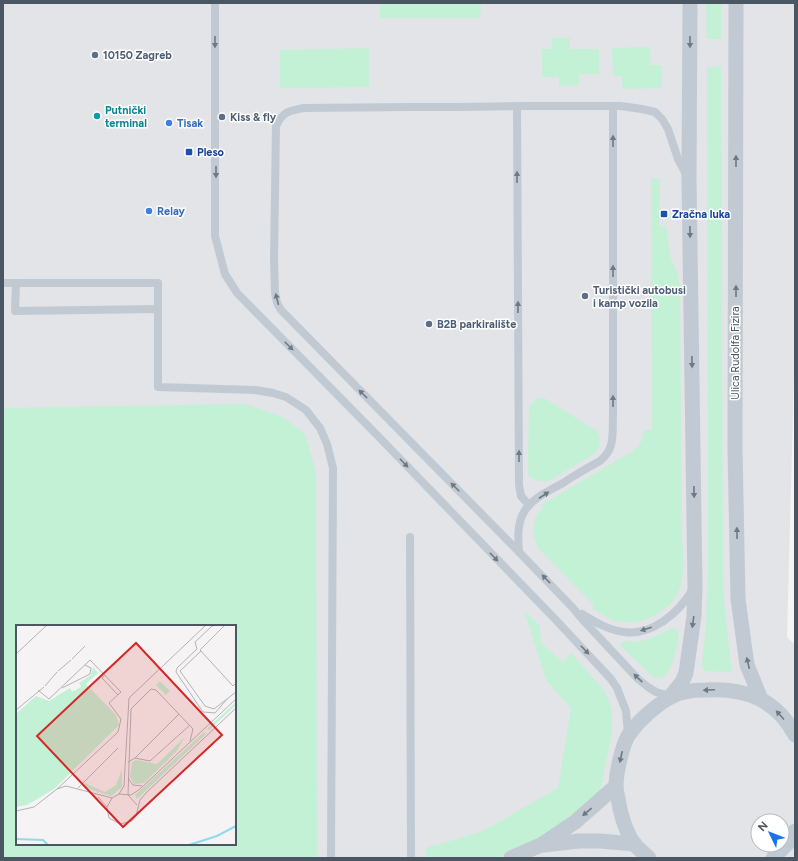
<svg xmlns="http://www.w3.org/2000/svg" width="798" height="861" font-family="Figtree,sans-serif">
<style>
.airport{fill:#e2e4e7;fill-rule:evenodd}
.green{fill:#c3f1d5;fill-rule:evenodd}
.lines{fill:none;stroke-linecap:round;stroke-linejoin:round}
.lane{stroke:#c1cad2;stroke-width:8}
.street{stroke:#c1cad2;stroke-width:15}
.oneway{fill:#6e7983}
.service-dot{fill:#5c6f8a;stroke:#fff;stroke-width:1.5}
.culture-dot{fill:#0f9aa8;stroke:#fff;stroke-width:1.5}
.shop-dot{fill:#3f7fe0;stroke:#fff;stroke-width:1.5}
.transit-dot{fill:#1a4fb4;stroke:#fff;stroke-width:1.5}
.labels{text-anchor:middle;stroke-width:3;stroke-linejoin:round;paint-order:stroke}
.service-label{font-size:11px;font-weight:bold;fill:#4e5e75;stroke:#fff;text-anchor:start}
.culture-label{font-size:11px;font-weight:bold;fill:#0d838f;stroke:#fff;text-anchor:start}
.shop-label{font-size:11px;font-weight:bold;fill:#366cbe;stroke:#fff;text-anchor:start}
.transit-label{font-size:11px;font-weight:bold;fill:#164399;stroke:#fff;text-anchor:start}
.street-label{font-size:11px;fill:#4a5661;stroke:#fff}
.inset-river{fill:none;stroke:#90daee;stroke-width:2}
.inset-road{fill:none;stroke:#b1b4b9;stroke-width:1}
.view{fill:#d62828;fill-opacity:0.15;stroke:#d62828;stroke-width:2}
.inset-edge{fill:none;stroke:#4a5661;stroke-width:2}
</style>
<rect width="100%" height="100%" fill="#f5f3f3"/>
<path class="airport" d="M3,3H795V335L787,637L795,645V858H3ZM17,626H235V844H17ZM758,821H782V845H758Z"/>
<g class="green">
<polygon points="380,3 467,3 481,5 480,18 380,18"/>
<polygon points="706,3 721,3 721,39 707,39"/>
<polygon points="552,38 570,38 570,49 599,49 599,74 579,74 579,85 559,86 559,77 542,77 542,49 552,49"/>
<polygon points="650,47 651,65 661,65 662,88 622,89 622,76 613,76 612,48"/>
<polygon points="369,48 369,87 280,88 280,50"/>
<polygon points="720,66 721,68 723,579 724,601 730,659 732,670 730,672 704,671 702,664 706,627 708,567 707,69 708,67"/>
<path d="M655,178L660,179L659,226L666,227L670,256L677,273L680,287L682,541C683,555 685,570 681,583C680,588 678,594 676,597C669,607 652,619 641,621C633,623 623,622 616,621C607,619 600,613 592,608L594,605L539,549L536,543L533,533L534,525L537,514L543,509L541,505L633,451C642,443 642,441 644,430H652L651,179Z"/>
<path d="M537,398H544L597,431L599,435L600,445L594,454L549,481C541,482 536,481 529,476L528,467L529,406Z"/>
<path d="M245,404L283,417L305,434L316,472L317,858H3V408ZM17,626H235V844H17Z"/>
<polygon points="524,610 540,626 541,643 563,662 571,653 604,690 612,709 612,734 604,770 602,783 596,797 540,840 497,858 427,858 426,852 427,847 437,845 483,831 558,788 571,708 546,680"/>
<path d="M672,628C677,629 678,630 679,635C677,645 673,665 668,672C665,677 660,679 654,678L620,645L621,643C625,640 631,642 636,642C649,640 660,634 672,628Z"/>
</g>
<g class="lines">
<g class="lane">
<polyline points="215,3 215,236 225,274 237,293 377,435 555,619 611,679 617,688 626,711 628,734"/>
<polyline points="517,106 519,485 521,496 529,505"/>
<polyline points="3,283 158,283 158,387 255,390 273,393 286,397 306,410 320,428 327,444 333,468 331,858"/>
<polyline points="16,283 15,311 157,309"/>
<polyline points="410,537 411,858"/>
<path d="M519,552C518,539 517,524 524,512C532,498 549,491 563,483C575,475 587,468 600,461C616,448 612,433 613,414V106"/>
<path d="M582,614C595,622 608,630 624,632C652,636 678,613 692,591"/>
<path d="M671,696L656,692L648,687L638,679L582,619L573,608L519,552L281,310L277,303L275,293L274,259L276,126C283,111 289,111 304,108L409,107H459L526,106H620L642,109L655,112L662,119L668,129L678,159L686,174"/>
</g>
<g class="street">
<polyline points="736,3 735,448 738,599 747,665 761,699"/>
<polyline points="671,696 682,682 686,673 694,616 695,587 689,179 690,3"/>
<polyline points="544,845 579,841 600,841 635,844"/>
<polyline points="511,858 541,845 575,822 616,786"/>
<path d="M649,858C645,854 640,850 636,846C626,834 620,813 618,798C617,794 616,790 616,786C616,774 622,746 628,736C637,722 656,705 671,697C681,691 694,690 706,690C745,688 776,699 795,735"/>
<polyline points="773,858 788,843 795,831"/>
</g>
</g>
<defs><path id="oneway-solid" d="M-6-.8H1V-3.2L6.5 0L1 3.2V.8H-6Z"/></defs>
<g class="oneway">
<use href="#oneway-solid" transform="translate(215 42) rotate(90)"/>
<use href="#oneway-solid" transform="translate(690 42) rotate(90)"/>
<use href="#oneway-solid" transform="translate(613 141) rotate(-90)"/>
<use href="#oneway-solid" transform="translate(736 161) rotate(-90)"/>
<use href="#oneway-solid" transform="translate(216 172) rotate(90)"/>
<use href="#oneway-solid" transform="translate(517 177) rotate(-90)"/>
<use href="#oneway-solid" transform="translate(690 232) rotate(89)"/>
<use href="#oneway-solid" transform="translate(613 271) rotate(-90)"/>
<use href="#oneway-solid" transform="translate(736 291) rotate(-90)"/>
<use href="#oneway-solid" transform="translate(277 299) rotate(-104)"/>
<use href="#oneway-solid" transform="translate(518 307) rotate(-90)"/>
<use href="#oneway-solid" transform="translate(289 346) rotate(45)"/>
<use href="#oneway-solid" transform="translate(692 362) rotate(89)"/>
<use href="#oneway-solid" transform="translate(363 394) rotate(-135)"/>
<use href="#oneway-solid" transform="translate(613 401) rotate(-90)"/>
<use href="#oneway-solid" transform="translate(519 456) rotate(-90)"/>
<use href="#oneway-solid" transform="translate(404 463) rotate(46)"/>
<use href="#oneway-solid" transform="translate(455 487) rotate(-135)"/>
<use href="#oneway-solid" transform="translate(694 492) rotate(89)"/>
<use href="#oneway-solid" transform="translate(544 495) rotate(-33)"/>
<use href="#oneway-solid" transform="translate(737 533) rotate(-91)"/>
<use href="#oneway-solid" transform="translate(494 557) rotate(46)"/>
<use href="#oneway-solid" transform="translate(546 579) rotate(-134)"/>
<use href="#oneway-solid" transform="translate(693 622) rotate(98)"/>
<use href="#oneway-solid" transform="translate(646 629) rotate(162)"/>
<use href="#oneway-solid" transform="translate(585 650) rotate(46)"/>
<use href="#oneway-solid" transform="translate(748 663) rotate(-103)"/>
<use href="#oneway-solid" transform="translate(638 678) rotate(-137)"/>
<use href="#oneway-solid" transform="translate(709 690) rotate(178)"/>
<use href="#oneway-solid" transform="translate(780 715) rotate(-132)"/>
<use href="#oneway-solid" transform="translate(621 757) rotate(102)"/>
<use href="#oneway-solid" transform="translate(587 812) rotate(140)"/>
</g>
<g class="service-dot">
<circle cx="95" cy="55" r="4"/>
<circle cx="222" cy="117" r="4"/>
<circle cx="585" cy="296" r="4"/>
<circle cx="429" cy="324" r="4"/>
</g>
<circle class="culture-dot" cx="97" cy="116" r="4"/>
<g class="shop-dot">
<circle cx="169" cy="123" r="4"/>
<circle cx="149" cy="211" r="4"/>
</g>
<g class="transit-dot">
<rect x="185" y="148" width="8" height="8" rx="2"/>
<rect x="660" y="210" width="8" height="8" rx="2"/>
</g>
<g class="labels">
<g class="service-label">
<text x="103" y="59">10150 Zagreb</text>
<text x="230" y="121">Kiss &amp; fly</text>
<text x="593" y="294">Turistički autobusi<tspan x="593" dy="13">i kamp vozila</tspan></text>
<text x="437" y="328">B2B parkiralište</text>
</g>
<g class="culture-label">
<text x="105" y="114">Putnički<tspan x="105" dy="13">terminal</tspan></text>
</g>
<g class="shop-label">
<text x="177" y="127">Tisak</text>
<text x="157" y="215">Relay</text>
</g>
<g class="transit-label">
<text x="197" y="156">Pleso</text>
<text x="672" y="218">Zračna luka</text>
</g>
<g class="street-label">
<text transform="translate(735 353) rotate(-90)" y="4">Ulica Rudolfa Fizira</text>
</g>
</g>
<g transform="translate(16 625)">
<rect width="220" height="220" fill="#f5f3f3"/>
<path d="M77,42L82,48L70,59L100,90L103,100L38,164L11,180L0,182V89L20,71L33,76L54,63L56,67L65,62L63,58L75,50ZM144,56L154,66L150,70L140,60ZM220,77V80L193,105L191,104ZM188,107L190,109L121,174L119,170ZM169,112L160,127L128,158L118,159L114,152L116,137L120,135L141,139ZM106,144V162L95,171L67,162L69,158L89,167L100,160Z" fill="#c3f1d5"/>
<path class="inset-river" d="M0,214L27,215L32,220M173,220L201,211L220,201"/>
<path class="inset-road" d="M203,0L196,1L179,17L181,24L161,43L160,47L187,87L199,88L212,73M209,0L184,25L217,61L220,58M185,26L164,46L189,81L198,84L220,67M0,29L31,0M56,34L69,21M42,46L55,35M89,50L86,53L102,70M29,61L41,47M46,63L74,49L75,43L69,40M22,65L33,74L74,35L105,67L93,78L105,94L102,107L41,164M220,74L124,164L115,170L103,169L96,173L91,182L93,193L104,199L116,196L120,191L124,175L131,167L220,83M0,85L28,62M119,133L163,89M112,137L119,133L134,136L174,100M112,153L117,160L126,161M62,163L102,123M103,169L108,161L113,73L190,0M112,170L115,84L135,64L140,65L177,104L174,116M112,170L121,180M82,172L91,182M0,186L18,182L41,164L50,161L96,173"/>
<path class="view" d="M120,18L206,110L107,202L21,111Z"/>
<rect width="220" height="220" class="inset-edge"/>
</g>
<rect width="798" height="861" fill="none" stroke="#4a5661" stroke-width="8"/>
<g transform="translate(770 833) rotate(313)"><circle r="19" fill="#ffffff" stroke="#b7bbc0"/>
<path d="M0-3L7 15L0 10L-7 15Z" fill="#1a73e8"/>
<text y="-6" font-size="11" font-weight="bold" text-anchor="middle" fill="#4a5661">N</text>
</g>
</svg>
